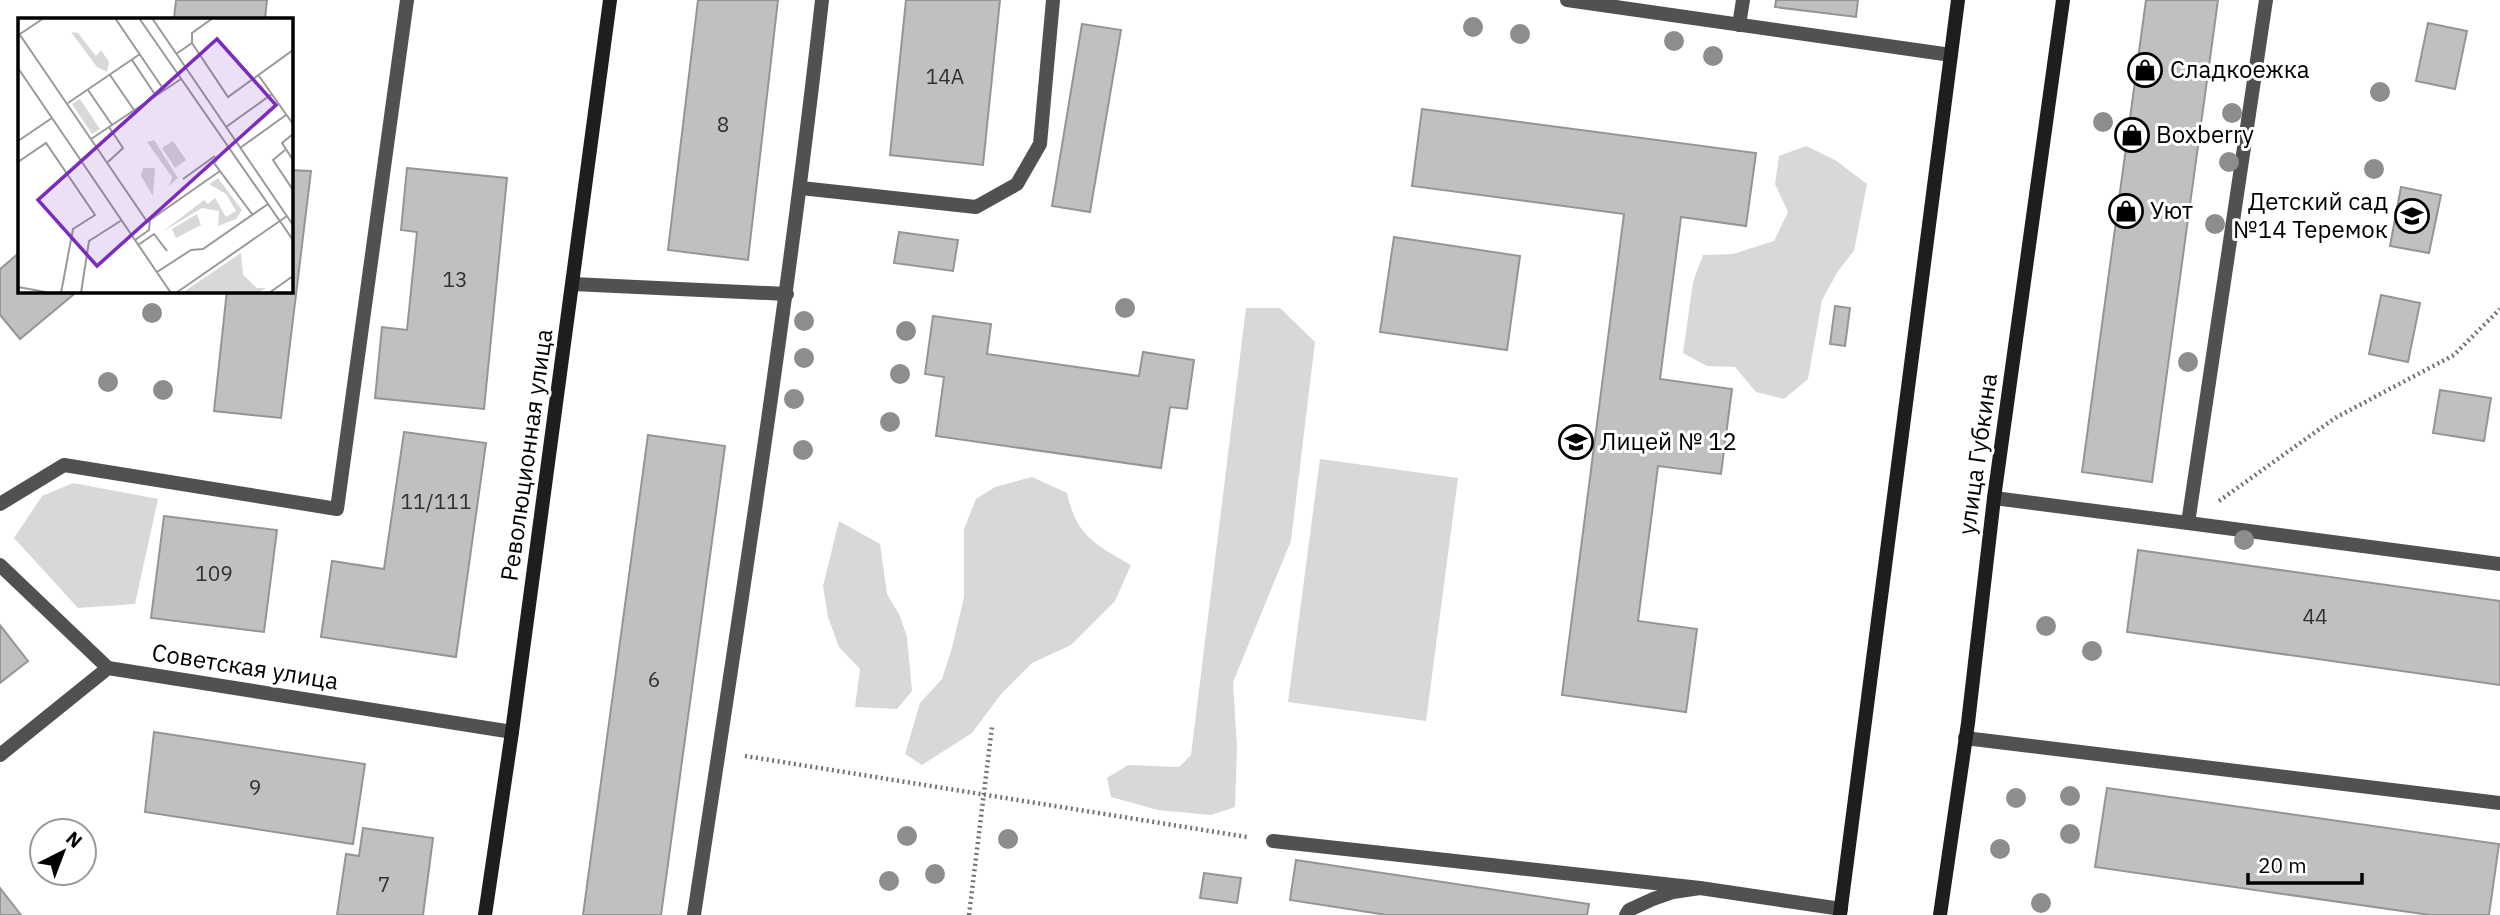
<svg xmlns="http://www.w3.org/2000/svg" width="2500" height="915" font-family="'IBM Plex Sans',sans-serif">
<style>
.green{fill:#d8d8d8}
.building{fill:#c0c0c0;stroke:#959595;stroke-width:2}
.lines{fill:none;stroke-linecap:round;stroke-linejoin:round}
.path{stroke:#737373;stroke-width:4.5;stroke-dasharray:2 3.5;stroke-linecap:butt}
.lane{stroke:#515151;stroke-width:14}
.street{stroke:#515151;stroke-width:14}
.secondary{stroke:#1e1e1e;stroke-width:14}
.tree{fill:#8d8d8d}
.labels{text-anchor:middle;stroke-width:6;stroke-linejoin:round;paint-order:stroke}
.number-label{font-size:21px;fill:#303030}
.poi-label{font-size:24px;fill:#000;stroke:#fff;text-anchor:start}
.street-label{font-size:24px;fill:#000;stroke:#fff}
.inset-road{fill:none;stroke:#999;stroke-width:2}
.view{fill:#7b2cbf;fill-opacity:0.15;stroke:#7b2cbf;stroke-width:3.5}
.inset-edge{fill:none;stroke:#000;stroke-width:3.5}
</style>
<rect width="100%" height="100%" fill="#fff"/>
<g class="green">
<polygon points="1806,146 1835,160 1867,184 1854,251 1838,271 1822,300 1808,379 1784,399 1756,392 1735,367 1707,366 1683,353 1693,282 1703,255 1733,254 1774,241 1788,212 1775,184 1779,156"/>
<polygon points="1246,308 1280,308 1315,342 1291,541 1233,682 1237,748 1235,807 1211,815 1158,810 1111,797 1107,778 1128,765 1179,767 1191,755"/>
<polygon points="1320,459 1458,478 1426,721 1288,702"/>
<path d="M1032,477L1067,493C1076,536 1096,545 1131,565L1115,601L1071,645L1032,663L1002,693L972,733L922,765L905,754L920,703L942,679L952,648L964,597V529L976,499L995,487Z"/>
<polygon points="73,483 158,499 135,604 78,608 14,538 42,496"/>
<polygon points="839,521 880,544 887,594 900,616 907,637 912,691 897,709 855,707 860,669 839,647 828,617 823,586"/>
</g>
<g class="building">
<polygon points="176,0 267,0 265,19 174,19"/>
<polygon points="698,0 778,0 748,260 668,250"/>
<polygon points="906,0 1000,0 983,165 890,155"/>
<polygon points="1776,0 1858,0 1856,17 1775,7"/>
<polygon points="2146,0 2218,0 2152,482 2082,472"/>
<polygon points="2428,23 2467,31 2455,89 2416,81"/>
<polygon points="1082,24 1121,30 1090,212 1052,206"/>
<polygon points="1422,109 1756,153 1746,226 1681,217 1660,379 1732,389 1721,474 1658,466 1638,621 1697,629 1686,712 1562,695 1624,214 1412,186"/>
<polygon points="407,168 507,178 484,409 375,398 382,327 407,330 417,232 401,230"/>
<polygon points="290,170 311,171 281,418 214,411 227,290 290,290"/>
<polygon points="2401,187 2441,195 2429,253 2390,246"/>
<polygon points="899,232 958,240 953,271 894,263"/>
<polygon points="1394,237 1520,256 1507,350 1380,332"/>
<polygon points="19,253 19,290 79,290 20,339 0,315 0,269"/>
<polygon points="2381,295 2420,303 2408,362 2369,354"/>
<polygon points="1835,306 1850,308 1845,346 1830,344"/>
<polygon points="933,316 991,324 987,354 1139,376 1143,352 1194,360 1187,409 1170,407 1161,468 936,436 944,377 925,374"/>
<polygon points="2440,390 2491,398 2484,441 2433,433"/>
<polygon points="404,432 486,443 456,657 321,637 332,561 384,569"/>
<polygon points="648,435 725,446 661,915 583,915"/>
<polygon points="164,516 277,530 264,632 151,618"/>
<polygon points="2138,550 2500,601 2500,685 2127,632"/>
<polygon points="0,625 28,661 0,683"/>
<polygon points="154,732 365,764 353,844 145,812"/>
<polygon points="2107,788 2499,844 2489,915 2430,915 2095,867"/>
<polygon points="363,828 433,838 423,915 337,915 346,854 359,856"/>
<polygon points="1296,860 1589,904 1587,915 1387,915 1290,900"/>
<polygon points="1204,873 1241,878 1237,903 1200,898"/>
<polygon points="0,888 21,915 0,915"/>
</g>
<g class="lines">
<g class="path">
<polyline points="2219,501 2335,418 2454,355 2500,309"/>
<polyline points="745,756 1247,837"/>
<polyline points="969,915 992,727"/>
</g>
<g class="lane">
<polyline points="1567,0 1951,55"/>
<polyline points="2266,0 2188,523 2500,564"/>
<polyline points="1739,25 1743,0"/>
<polyline points="801,188 976,207 1017,184 1040,144 1053,0"/>
<polyline points="573,284 787,294"/>
<polyline points="1994,498 2188,523"/>
<polyline points="0,504 64,465 337,509 407,0"/>
<polyline points="0,565 108,668"/>
<polyline points="1965,738 2500,803"/>
<polyline points="1273,841 1700,888"/>
<path d="M694,915C740,610 788,306 822,0"/>
<polyline points="1626,915 1629,910 1653,899 1673,892 1700,888 1841,909"/>
</g>
<polyline class="street" points="0,755 108,668 512,732"/>
<g class="secondary">
<polyline points="485,915 512,732 610,0"/>
<polyline points="1840,915 1958,0"/>
<polyline points="1940,915 1968,723 1994,498 2063,0"/>
</g>
</g>
<g class="tree">
<circle cx="1473" cy="27" r="10"/>
<circle cx="1520" cy="34" r="10"/>
<circle cx="1674" cy="41" r="10"/>
<circle cx="1713" cy="56" r="10"/>
<circle cx="2380" cy="92" r="10"/>
<circle cx="2232" cy="113" r="10"/>
<circle cx="2103" cy="122" r="10"/>
<circle cx="2229" cy="162" r="10"/>
<circle cx="2374" cy="169" r="10"/>
<circle cx="2215" cy="224" r="10"/>
<circle cx="1125" cy="308" r="10"/>
<circle cx="152" cy="313" r="10"/>
<circle cx="804" cy="321" r="10"/>
<circle cx="906" cy="331" r="10"/>
<circle cx="804" cy="358" r="10"/>
<circle cx="2188" cy="362" r="10"/>
<circle cx="900" cy="374" r="10"/>
<circle cx="108" cy="382" r="10"/>
<circle cx="163" cy="390" r="10"/>
<circle cx="794" cy="399" r="10"/>
<circle cx="890" cy="422" r="10"/>
<circle cx="803" cy="450" r="10"/>
<circle cx="2244" cy="540" r="10"/>
<circle cx="2046" cy="626" r="10"/>
<circle cx="2092" cy="651" r="10"/>
<circle cx="2070" cy="796" r="10"/>
<circle cx="2016" cy="798" r="10"/>
<circle cx="2070" cy="834" r="10"/>
<circle cx="907" cy="836" r="10"/>
<circle cx="1008" cy="839" r="10"/>
<circle cx="2000" cy="849" r="10"/>
<circle cx="935" cy="874" r="10"/>
<circle cx="889" cy="881" r="10"/>
<circle cx="2041" cy="903" r="10"/>
</g>
<defs>
<g id="shop-ring" transform="scale(1.75)"><circle r="9.5" fill="#fff" stroke="#000" stroke-width="1.5"/><path d="M-5-2.5h2.3a2.7 3.5 0 0 1 5.4 0H5L5.5 6h-11ZM-1.5-2.5h3a1.5 2.3 0 0 0-3 0Z" fill="#000"/></g>
<g id="school-ring" transform="scale(1.75)"><circle r="9.5" fill="#fff" stroke="#000" stroke-width="1.5"/><path d="M0-5L7-2L0 1L-7-2ZM-4 1L0 2.5L4 1V4Q0 6-4 4Z" fill="#000"/></g>
</defs>
<g fill-rule="evenodd">
<use href="#shop-ring" x="2145" y="70"/>
<use href="#shop-ring" x="2132" y="135"/>
<use href="#shop-ring" x="2126" y="211"/>
<use href="#school-ring" x="2412" y="216"/>
<use href="#school-ring" x="1576" y="442"/>
</g>
<g class="labels">
<g class="number-label">
<text x="945" y="84">14А</text>
<text x="723" y="132">8</text>
<text x="455" y="287">13</text>
<text x="436" y="509">11/111</text>
<text x="214" y="581">109</text>
<text x="2315" y="624">44</text>
<text x="654" y="687">6</text>
<text x="255" y="795">9</text>
<text x="384" y="892">7</text>
</g>
<g class="poi-label">
<text x="2170" y="78">Сладкоежка</text>
<text x="2156" y="143">Boxberry</text>
<text x="2388" y="210" text-anchor="end">Детский сад<tspan x="2388" dy="28">№14 Теремок</tspan></text>
<text x="2150" y="219">Уют</text>
<text x="1600" y="450">Лицей № 12</text>
</g>
<g class="street-label">
<text transform="translate(1978 454) rotate(-82)" y="8">улица Губкина</text>
<text transform="translate(527 455) rotate(-82)" y="8">Революционная улица</text>
<text transform="translate(245 667) rotate(9)" y="8">Советская улица</text>
</g>
</g>
<g transform="translate(18 18)">
<rect width="275" height="275" fill="#fff"/>
<path d="M53,14L60,15L78,38L83,32L91,44L89,54L79,49ZM62,81L82,111L74,116L54,86ZM136,122L160,160L151,168L154,159L129,124ZM155,123L168,142L157,150L144,130ZM125,150H137L135,178L123,158ZM200,160L224,192L218,201L200,208L201,193L184,190L144,214L186,182L190,186L197,180L208,199L218,193L208,176L191,166ZM179,196L183,207L158,220L154,211ZM223,235L225,257L239,270H248L240,275H164Z" fill="#d8d8d8"/>
<path class="inset-road" d="M97,0L146,72M121,0L275,222M134,0L275,207M0,14L130,205M2,16L26,0M174,25L210,79L275,32M158,36L174,25V15L195,0M114,42L138,78M0,50L153,275M92,57L116,92M241,58L275,106M70,72L94,107M50,85L122,36M208,109L254,76M275,116L264,125L275,142M73,121L163,61M0,123L34,100M210,129L196,145L234,196M222,130L268,97M267,132L255,142L275,172M0,144L28,125L77,197L55,211L43,275M90,144L105,130L91,109M165,161L197,138M117,222L131,212L132,202L202,153M120,227L136,216L149,233M139,254L173,232L185,231L250,186M0,269L33,275M63,275L71,223L104,202M158,275L269,198M251,275L275,258"/>
<path class="view" d="M199,21L258,87L79,248L20,182Z"/>
<rect width="275" height="275" class="inset-edge"/>
</g>
<g transform="translate(63 852) rotate(42)"><circle r="33" fill="#ffffff" stroke="#999999" stroke-width="2"/>
<path d="M0-5L12 26L0 18L-12 26Z" fill="#000000"/>
<text y="-10" font-size="19" font-weight="bold" text-anchor="middle" fill="#000000">N</text>
</g>
<path d="M2248 873v10h114v-10" fill="none" stroke="#000000" stroke-width="3.5"/>
<text x="2258" y="873" font-size="21" fill="#000000" stroke="#ffffff" stroke-width="5" paint-order="stroke">20 m</text>
</svg>
